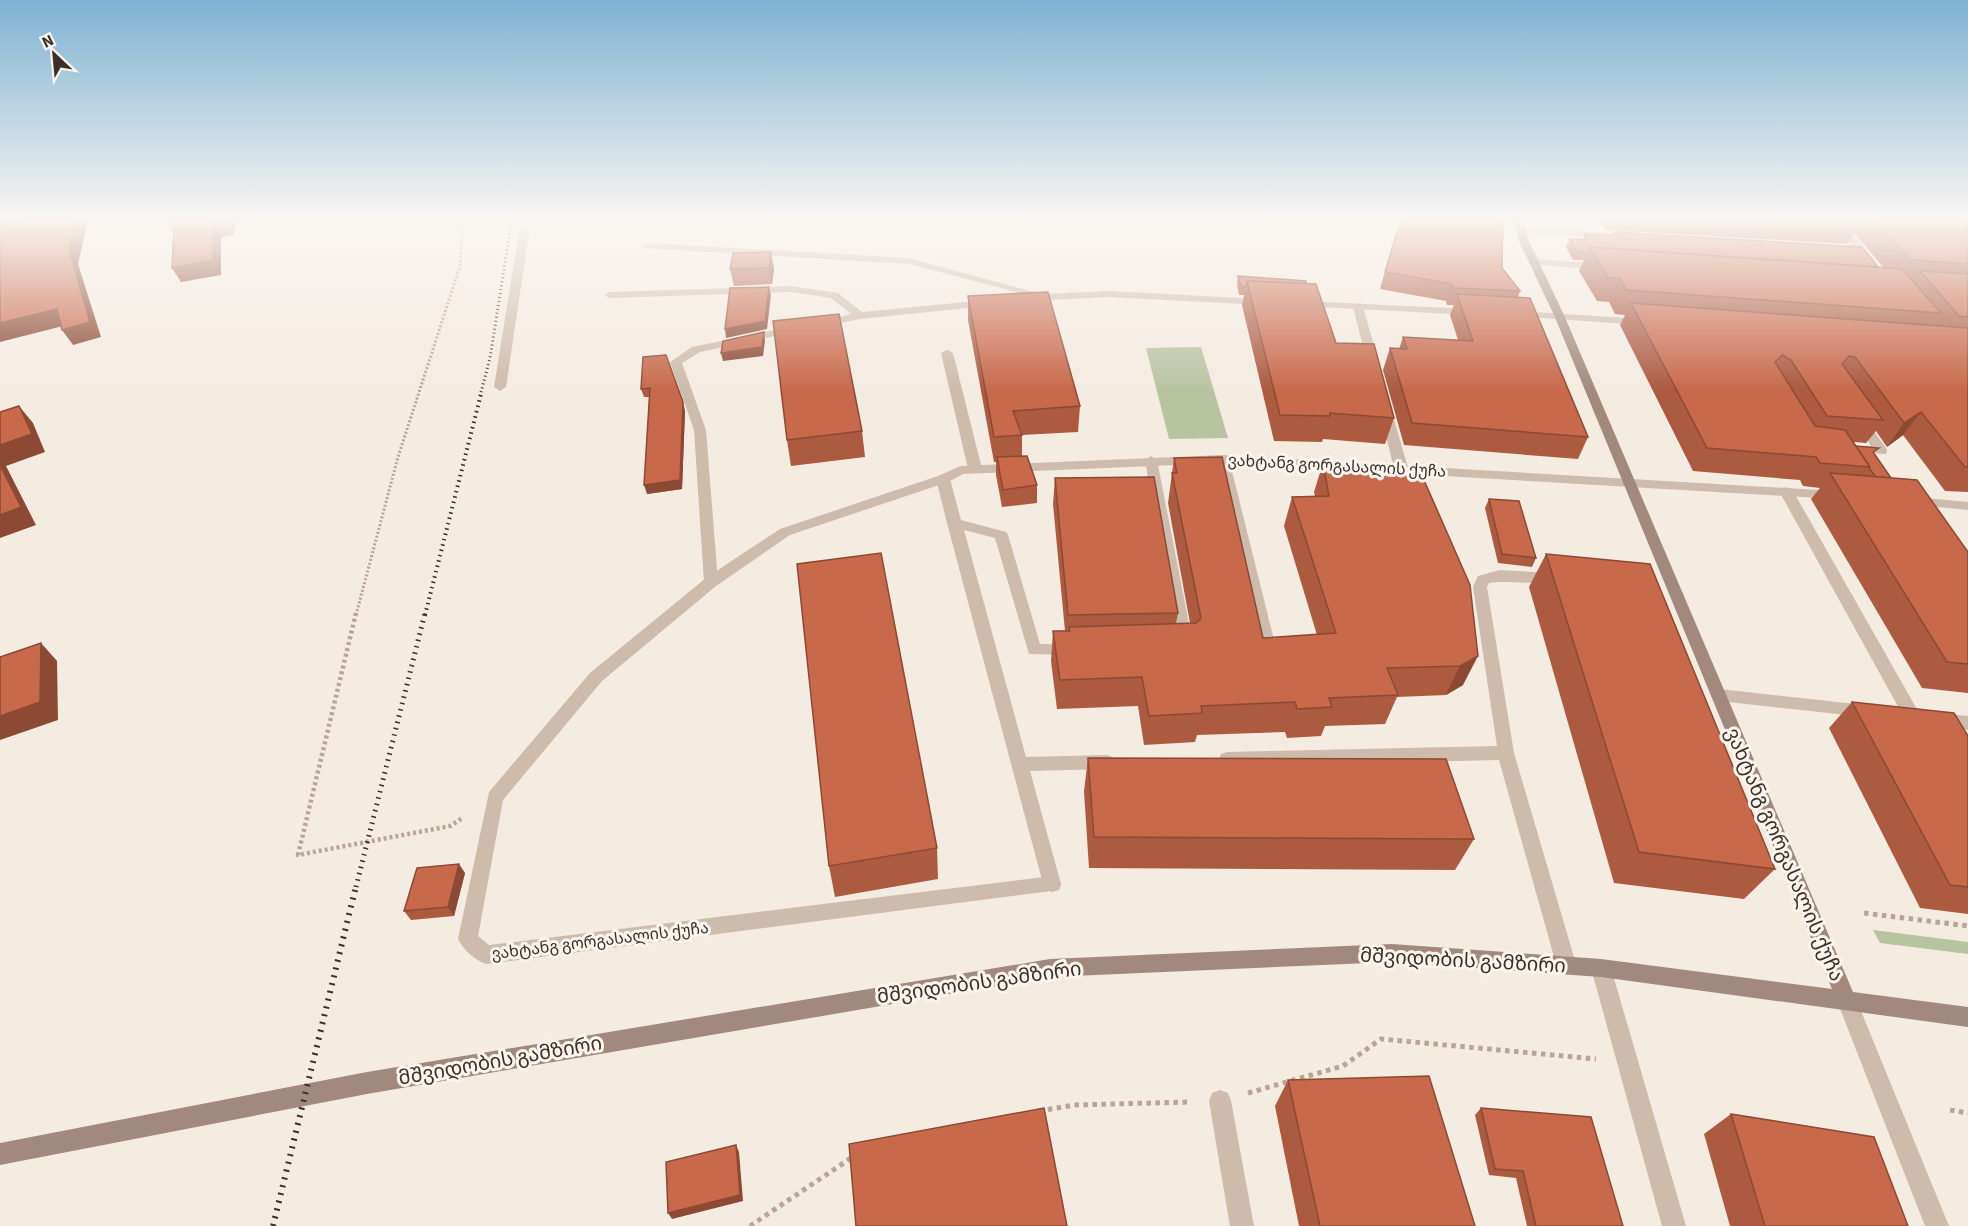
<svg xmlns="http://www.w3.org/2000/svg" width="1968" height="1226" font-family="'Source Sans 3','Noto Sans Georgian',sans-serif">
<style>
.green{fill:#b8c4a0}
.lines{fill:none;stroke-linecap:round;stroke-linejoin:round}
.path-far2{stroke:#b9a596;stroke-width:3;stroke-dasharray:2 2;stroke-linecap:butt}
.path-far1{stroke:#b9a596;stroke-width:4.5;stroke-dasharray:3 3;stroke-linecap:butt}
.path{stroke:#b9a596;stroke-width:5;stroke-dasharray:4.5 4.5;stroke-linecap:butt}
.lane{fill:#cdbbac;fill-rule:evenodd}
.street{fill:#cdbbac;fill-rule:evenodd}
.secondary{fill:#a18a7d;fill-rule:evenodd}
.rail-far3{stroke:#3b302b;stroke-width:3;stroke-dasharray:1 3;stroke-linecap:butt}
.rail-far2{stroke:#3b302b;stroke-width:4;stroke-dasharray:1.5 4;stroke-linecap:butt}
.rail-far1{stroke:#3b302b;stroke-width:5;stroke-dasharray:1.5 5;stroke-linecap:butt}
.rail{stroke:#3b302b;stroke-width:6;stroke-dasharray:2 6;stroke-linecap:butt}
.wall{fill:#ac5a40}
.shaded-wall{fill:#8c4a34}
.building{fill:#c8694b;stroke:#8c4a34;stroke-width:1.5}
.labels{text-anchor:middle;stroke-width:6;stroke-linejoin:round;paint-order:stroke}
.street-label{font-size:16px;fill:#3b302b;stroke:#fbf5ee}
.near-street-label{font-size:20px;fill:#3b302b;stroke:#fbf5ee}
</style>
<rect width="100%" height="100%" fill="#f4ebe1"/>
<g class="green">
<polygon points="1201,347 1228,438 1169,439 1146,348"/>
<polygon points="1873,930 1968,942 1968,954 1880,943"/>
</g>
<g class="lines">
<polyline class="path-far2" points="356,615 398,457 460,266 463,219"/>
<polyline class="path-far1" points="356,613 298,855 450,826 464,817"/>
<g class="path">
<polyline points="1864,913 1968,926"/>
<polyline points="1248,1093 1343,1066 1381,1039 1596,1059"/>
<polyline points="1950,1110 1968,1113"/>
<polyline points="1039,1111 1074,1105 1190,1102"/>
<polyline points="750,1226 854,1156"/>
</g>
<g class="lane">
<polygon points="1830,219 1840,219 1875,261 1875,265 1867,265"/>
<polygon points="1521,227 1603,232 1608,235 1603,238 1518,232 1516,230"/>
<polygon points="647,243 909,258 1052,297 1047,300 909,264 643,248 642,246"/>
<polygon points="1533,259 1602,264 1607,267 1602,270 1529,264 1529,260"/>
<polygon points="791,286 838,293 862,312 987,300 992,303 987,306 860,319 821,327 815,324 817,322 851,314 831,298 791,292 609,298 604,295 609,292"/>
<polygon points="1358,304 1363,307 1379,362 1377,364 1373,365 1367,362 1353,307"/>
<polygon points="794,326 798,327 798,331 700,352 682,363 706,430 718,582 711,587 706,586 704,582 694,430 670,362 692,347"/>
<polygon points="947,350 953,353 982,469 975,473 968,469 941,353"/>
<polygon points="1385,405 1391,409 1408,468 1406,471 1401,472 1394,468 1379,409"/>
<polygon points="1860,417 1864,418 1886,448 1887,451 1886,454 1853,452 1852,449 1853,446 1871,446 1854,421"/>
<polygon points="1223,455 1229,459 1274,640 1271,644 1261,644 1258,640 1217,459"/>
<polygon points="1151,456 1157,460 1193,644 1190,648 1180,648 1177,644 1145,460"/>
<polygon points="943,475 950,479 961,520 1006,532 1008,535 1040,644 1076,645 1079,649 1076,653 1071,655 1029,654 995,538 964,530 1026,757 1107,755 1113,757 1116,762 1113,767 1107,769 1030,771 1061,884 1059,890 1052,892 1045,890 1043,884 947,523 936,479"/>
<polygon points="1786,487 1793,491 1918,711 1920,716 1918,721 1912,722 1906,721 1779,491"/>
<path d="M1500,570L1552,573L1559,578C1552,588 1505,579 1489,583L1487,587L1514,753L1576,964L1573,971L1566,973L1559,971L1556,964L1499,760L1227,766L1221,764L1219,759L1221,754L1227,752L1497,746L1473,587L1478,576Z"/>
<polygon points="1719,689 1865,705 1871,706 1873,711 1871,716 1865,717 1719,701 1713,699 1711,695 1713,691"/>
<polygon points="1939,713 1968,716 1968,730 1933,724 1931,719 1933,714"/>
<polygon points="1601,959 1608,961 1611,968 1686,1226 1662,1226 1591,968 1594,961"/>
<polygon points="1220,1090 1228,1093 1231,1101 1254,1226 1230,1226 1209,1101 1212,1093"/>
</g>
<g class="street">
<polygon points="86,219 110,219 66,229 61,226"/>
<polygon points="521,219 531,219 506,387 500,391 494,387"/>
<polygon points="1109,291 1261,299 1266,302 1261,305 1109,297 1047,300 1042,297 1047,294"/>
<polygon points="1303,301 1471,309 1476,312 1471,315 1299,306 1298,304"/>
<polygon points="1519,311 1642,319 1648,322 1642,325 1515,316 1514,314"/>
<path d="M1223,455L1836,491L1843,495L1836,499L1223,463L963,474L948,482L790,535L716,586L602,681L503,800L478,936L489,945L1052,876L1059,878L1061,884L1059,890L486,964C475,960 463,950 458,939L489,792L590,673L706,578L780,529L938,476L961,466Z"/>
<polygon points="1914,497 1968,502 1968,510 1909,504 1907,501"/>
<polygon points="1847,991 1854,994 1949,1226 1925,1226 1837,1001 1840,994"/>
</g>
<polygon class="secondary" points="1513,219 1523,219 1528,239 1564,315 1853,992 1968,1007 1968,1027 1601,977 1392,962 1050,977 367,1094 0,1165 0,1143 367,1072 1050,959 1392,944 1601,959 1832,989 1554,315 1518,239"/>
<polyline class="rail-far3" points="480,396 490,358 512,219"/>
<polyline class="rail-far2" points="425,615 481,394"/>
<polyline class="rail-far1" points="356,887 425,613"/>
<polyline class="rail" points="273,1226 356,886"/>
</g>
<g class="wall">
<polygon points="1400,219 1502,268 1520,291 1518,297 1588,437 1578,459 1404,445 1383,370 1390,348 1399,349 1403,337 1458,340 1450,315 1454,305 1447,305 1446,301 1380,289"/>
<polygon points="1599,219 1968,219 1968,492 1945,491 1903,435 1887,447 1876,431 1866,443 1854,442 1856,446 1874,454 1891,478 1968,552 1968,693 1922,688 1811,499 1820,488 1803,486 1800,480 1693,471 1620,325 1625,315 1615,314 1609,302 1597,301 1579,271 1584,260 1573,260 1566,247 1570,239 1582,240 1585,234 1613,235 1614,232 1883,267 1854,233 1847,244 1605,230"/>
<polygon points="733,253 774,269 772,284 734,286 730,269"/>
<polygon points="1238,276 1336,343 1394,418 1385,444 1323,439 1322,442 1274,441 1242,305 1244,295 1239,295 1237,285"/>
<polygon points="968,296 1080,406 1078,432 1022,435 1022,456 1037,485 1037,503 1002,507 996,475 996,462 994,462 968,320"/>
<polygon points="643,357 685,411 682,489 647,494 649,397 644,397 641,389"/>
<polygon points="862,431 865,457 791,466 787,440"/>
<polygon points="1174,458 1263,638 1317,635 1284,526 1292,497 1315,496 1314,492 1323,463 1470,585 1463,685 1446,695 1397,697 1385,724 1325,726 1321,736 1287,738 1285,732 1197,735 1195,742 1144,745 1138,706 1057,709 1051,661 1053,631 1065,631 1053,504 1055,478 1178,613 1176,623 1190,623 1168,503"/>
<polygon points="1489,499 1536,558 1532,567 1498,563 1485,508"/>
<polygon points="1546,554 1775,869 1744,899 1614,883 1529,587"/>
<polygon points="1852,702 1968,736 1968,914 1920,908 1829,728"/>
<polygon points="1088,758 1474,839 1455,870 1089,868 1084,791"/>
<polygon points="937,848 938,879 835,897 829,866"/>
<polygon points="465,873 454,916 411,920 404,911"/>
<polygon points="1288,1080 1475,1226 1299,1226 1275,1106"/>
<polygon points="1481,1108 1623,1226 1527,1226 1516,1178 1489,1175 1475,1115"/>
<polygon points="1731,1114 1908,1226 1730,1226 1704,1134"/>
</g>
<g class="shaded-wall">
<polygon points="0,219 72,219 5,230 0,222"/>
<polygon points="76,219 83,219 87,225 78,264 101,337 73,345 62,330 69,250"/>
<polygon points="226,219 238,219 233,235 221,237 221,275 181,282 172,268 213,223"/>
<polygon points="771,252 774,269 772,284 769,268"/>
<polygon points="769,287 771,295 767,329 726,338 725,329"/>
<polygon points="57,309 67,325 0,342 0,323"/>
<polygon points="764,332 765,341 763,356 723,361 721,353"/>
<polygon points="683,402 685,411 682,489 647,494 644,485"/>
<polygon points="19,406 33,423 45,452 6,466 36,525 0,538 0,445"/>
<polygon points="1921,412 1903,435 1887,447 1904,423"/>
<polygon points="41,643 57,661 58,720 0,740 0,716"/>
<polygon points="1478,656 1463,685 1446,695 1460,666"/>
<polygon points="459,864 465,873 454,916 448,907"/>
<polygon points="736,1145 739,1152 743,1201 672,1219 668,1213"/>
</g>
<g class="building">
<polygon points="31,219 76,219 69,250 90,322 62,330 57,309 0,323 0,225"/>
<polygon points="173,219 226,219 226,221 213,223 213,260 172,268 174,230 172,230"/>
<polygon points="1401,219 1503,219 1502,268 1520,291 1453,288 1451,284 1385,272"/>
<polygon points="1795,219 1857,219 1860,223"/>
<polygon points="1874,219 1968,219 1968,264 1910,260"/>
<polygon points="1614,232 1862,247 1878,267 1589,247 1587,252 1577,251 1570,239 1588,240 1585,234 1616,235"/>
<polygon points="1589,247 1902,269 1941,313 1626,290 1620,278 1608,278"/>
<polygon points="771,252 769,268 730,269 733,253"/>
<polygon points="1920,271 1968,274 1968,317 1959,316"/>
<polygon points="1238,276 1306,281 1307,284 1247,281 1246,287 1241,286"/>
<polygon points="1247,281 1316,284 1336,343 1374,344 1394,418 1330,413 1330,416 1280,415"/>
<polygon points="769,287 765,321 725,329 730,288"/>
<polygon points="1048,292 1080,406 1013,411 1022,435 994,437 968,296"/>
<polygon points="1457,294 1530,298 1588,437 1412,423 1390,348 1407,349 1403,337 1473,341"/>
<polygon points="1631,303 1968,328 1968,467 1965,467 1921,412 1904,423 1855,357 1849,356 1842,364 1883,420 1827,416 1791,360 1782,355 1775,362 1815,426 1845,430 1870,467 1820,463 1816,457 1707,448"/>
<polygon points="839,314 862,431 787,440 773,321"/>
<polygon points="764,332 762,347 721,353 723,341"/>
<polygon points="666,355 683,402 680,480 644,485 650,388 641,389 643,357"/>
<polygon points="19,406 32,434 0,445 0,412"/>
<polygon points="1856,446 1879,448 1873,452 1891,478 1876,477 1869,468 1870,467"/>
<polygon points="1027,456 1037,485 1003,490 997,457"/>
<polygon points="1222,457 1263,638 1336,633 1292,497 1329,496 1323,463 1420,471 1470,585 1478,656 1460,666 1387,668 1398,695 1329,698 1332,707 1297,709 1295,702 1201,706 1202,713 1149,716 1142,677 1060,680 1053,631 1070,631 1069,627 1196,623 1201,618 1172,473 1177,473 1174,458"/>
<polygon points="0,465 21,507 0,515"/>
<polygon points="1830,473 1917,480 1968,552 1968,664 1947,662"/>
<polygon points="1154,477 1178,613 1068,615 1055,478"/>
<polygon points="1489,499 1519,501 1536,558 1502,554"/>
<polygon points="881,553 937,848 829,866 797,564"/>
<polygon points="1546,554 1650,564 1775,869 1639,852"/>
<polygon points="41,643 40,702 0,716 0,657"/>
<polygon points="1852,702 1954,713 1968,736 1968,887 1950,885"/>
<polygon points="1088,758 1446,759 1474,839 1094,837"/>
<polygon points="459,864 448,907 404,911 417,868"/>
<polygon points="1429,1076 1475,1226 1320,1226 1288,1080"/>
<polygon points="1044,1108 1067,1226 856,1226 849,1144"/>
<polygon points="1481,1108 1591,1117 1623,1226 1536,1226 1523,1171 1495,1169"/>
<polygon points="1731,1114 1874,1137 1908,1226 1765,1226"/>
<polygon points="736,1145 740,1195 668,1213 666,1162"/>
</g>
<linearGradient id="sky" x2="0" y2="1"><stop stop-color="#7eb2d2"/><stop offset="0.56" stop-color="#faf6f2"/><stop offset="1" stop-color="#faf6f2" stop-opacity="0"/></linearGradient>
<rect width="1968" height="391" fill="url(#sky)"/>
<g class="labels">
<g class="street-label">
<text transform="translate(1337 465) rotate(3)" y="6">ვახტანგ გორგასალის ქუჩა</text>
<text transform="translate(600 940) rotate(-7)" y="6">ვახტანგ გორგასალის ქუჩა</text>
</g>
<g class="near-street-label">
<text transform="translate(1785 854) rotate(67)" y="7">ვახტანგ გორგასალის ქუჩა</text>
<text transform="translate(1463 960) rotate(3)" y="7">მშვიდობის გამზირი</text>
<text transform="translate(979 982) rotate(-8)" y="7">მშვიდობის გამზირი</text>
<text transform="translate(500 1060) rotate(-10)" y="7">მშვიდობის გამზირი</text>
</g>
</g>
<g transform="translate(54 54) rotate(334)" stroke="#fbf5ee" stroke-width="4.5" paint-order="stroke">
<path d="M0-4.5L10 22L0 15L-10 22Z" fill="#3b302b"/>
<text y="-9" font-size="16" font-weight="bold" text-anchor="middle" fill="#3b302b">N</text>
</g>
</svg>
